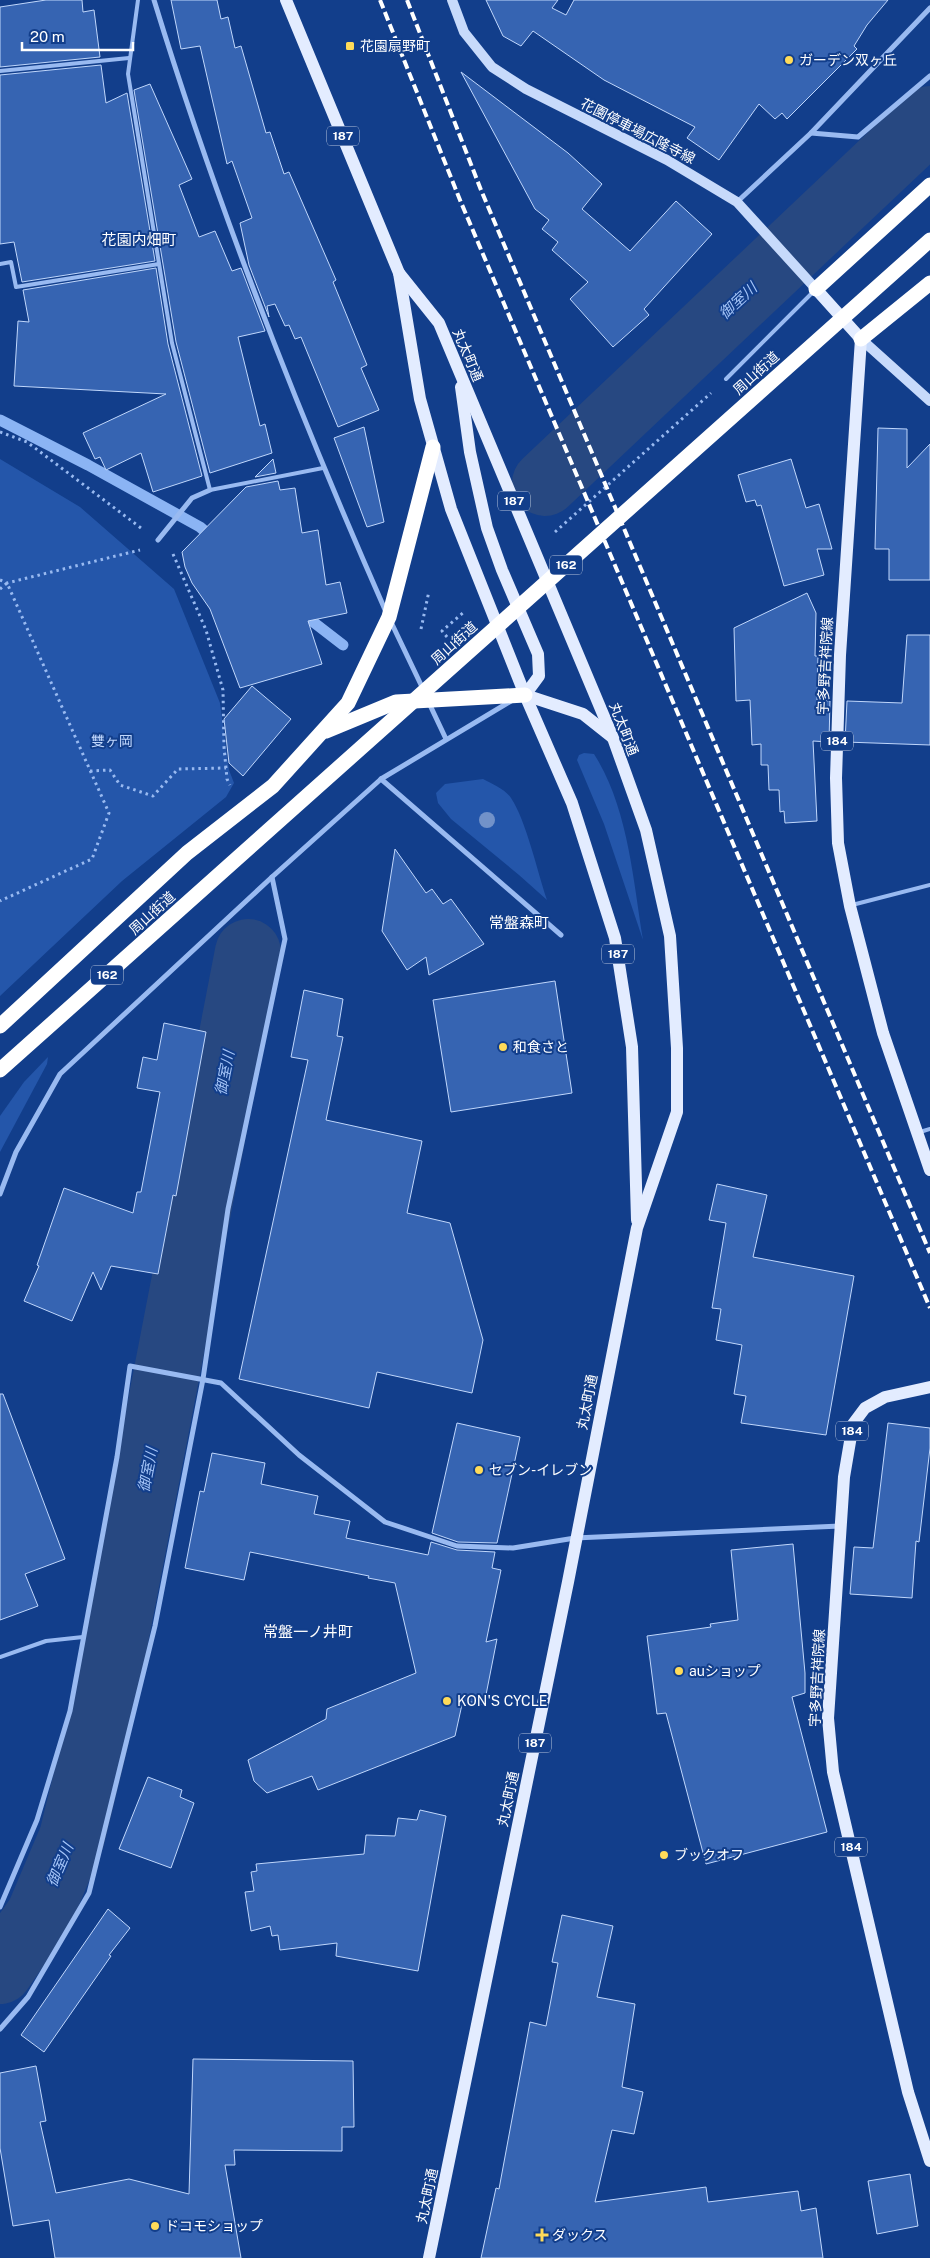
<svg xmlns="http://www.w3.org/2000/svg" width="930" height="2258" font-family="'Public Sans','Noto Sans JP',sans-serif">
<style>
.green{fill:#2456aa}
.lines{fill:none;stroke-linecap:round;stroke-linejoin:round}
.stream{stroke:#8bb4f4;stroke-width:11}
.river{stroke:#274881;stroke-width:66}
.building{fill:#3664b2;stroke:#c0d7fc}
.path{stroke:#99baf1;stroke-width:3;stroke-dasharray:2.5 4;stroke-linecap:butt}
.lane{stroke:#99baf1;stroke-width:4}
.street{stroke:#99baf1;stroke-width:5}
.secondary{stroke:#c7dafb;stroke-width:10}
.primary{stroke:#e3ecff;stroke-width:12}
.highway{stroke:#fff;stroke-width:15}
.rail{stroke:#fff;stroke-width:4;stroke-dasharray:9 4;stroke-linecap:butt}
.tree{fill:#7292c9}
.poi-dot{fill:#ffdb59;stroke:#123e8b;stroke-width:2}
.labels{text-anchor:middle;stroke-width:4;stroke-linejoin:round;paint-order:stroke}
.shield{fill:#123e8b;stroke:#b8c5dc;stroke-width:1}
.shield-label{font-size:12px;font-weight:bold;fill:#fff}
.poi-label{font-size:14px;fill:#fff;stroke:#123e8b;text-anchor:start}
.street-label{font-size:14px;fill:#fff;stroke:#123e8b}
.park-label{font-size:14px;fill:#c0d7fc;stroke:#123e8b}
.neighbourhood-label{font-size:15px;fill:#fff;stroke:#123e8b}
.water-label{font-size:15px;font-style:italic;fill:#a5c5f8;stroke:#123e8b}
</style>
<rect width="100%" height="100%" fill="#123e8b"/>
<g class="green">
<polygon points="0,459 80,507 174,589 220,703 229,770 234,783 226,797 122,881 0,996"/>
<path d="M584,753L594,754C628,807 633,879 643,940L604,824L577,760L579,755Z"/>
<path d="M483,779C492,784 505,789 511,798C526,820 538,874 547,900L519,875L451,819L438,803L436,793L445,784Z"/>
<polygon points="48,1057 47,1064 0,1152 0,1116 24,1082"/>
</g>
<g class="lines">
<g class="stream">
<polyline points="0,420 88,465 200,527 214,539"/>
<polyline points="299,611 343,645"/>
</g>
<g class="river">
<polyline points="545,483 930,119"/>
<polyline points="0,1971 39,1915 72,1837 96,1739 248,952"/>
</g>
</g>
<g class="building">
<polygon points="46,0 82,0 83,12 94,10 100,57 0,67 0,7"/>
<polygon points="171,0 217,0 221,19 228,17 235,48 241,46 266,133 270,132 284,174 289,172 336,280 333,282 367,365 361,368 379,410 338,427 301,337 295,339 289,325 285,326 275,304 267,306 269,317 249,265 240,223 252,218 232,161 227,164 200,46 181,49"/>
<polygon points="486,0 558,0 552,8 566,15 574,0 888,0 867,25 854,46 857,49 787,119 782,113 775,119 759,104 719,160 687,138 695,127 604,80 533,31 521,46 503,36"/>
<polygon points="101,65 106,103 127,93 155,261 22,282 14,242 0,244 0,75"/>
<polygon points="461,72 568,153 602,184 582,209 630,251 676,201 712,234 644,309 649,315 613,347 570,299 588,282 552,250 558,242 542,229 549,220 535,209"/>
<polygon points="150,84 192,179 179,185 199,237 215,231 232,271 241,268 265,331 238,337 260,426 265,424 272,453 210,473 176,342 134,90"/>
<polygon points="156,268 168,344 202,476 153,492 141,453 106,470 100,457 95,459 83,433 166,394 14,386 18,321 29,322 23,290"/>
<polygon points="364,427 384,522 367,527 334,438"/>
<polygon points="878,428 907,429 907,468 930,444 930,580 889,580 889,549 875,549"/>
<polygon points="273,459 276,473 255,477"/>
<polygon points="791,459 806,508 819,504 832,549 817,549 824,575 784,586 761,505 757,506 755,500 746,502 738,475"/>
<polygon points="278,481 280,490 295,488 302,533 318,530 326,585 340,582 347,613 308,621 322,664 240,688 210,609 192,583 185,567 182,552 246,487"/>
<polygon points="807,593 816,613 815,656 818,656 817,700 830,701 829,742 813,741 817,821 785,823 784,811 780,812 779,790 769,790 768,765 761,765 761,744 752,745 750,700 736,701 734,628"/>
<polygon points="907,635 930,635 930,745 845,742 847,701 902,703"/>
<polygon points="252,686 291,719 243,776 229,763 224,719"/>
<polygon points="395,849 426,893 432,889 443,904 451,899 484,944 429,975 426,957 407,970 382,931"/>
<polygon points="555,981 572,1093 451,1112 433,1000"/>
<polygon points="304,990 343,999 337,1036 343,1037 326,1120 422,1141 407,1213 450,1223 483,1340 472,1393 377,1372 369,1408 239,1379 308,1060 291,1057"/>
<polygon points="164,1023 206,1032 176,1196 173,1195 158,1274 111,1266 101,1290 93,1272 72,1321 24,1301 39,1266 37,1265 64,1188 133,1213 137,1192 141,1192 160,1092 137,1088 143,1057 157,1060"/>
<polygon points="717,1184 767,1195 753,1257 854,1276 826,1435 741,1423 746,1396 734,1394 742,1345 716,1340 721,1309 712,1308 726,1223 709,1220"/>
<polygon points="0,1394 3,1394 65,1559 25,1574 38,1606 0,1620"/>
<polygon points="457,1423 520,1437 497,1543 458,1542 432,1533"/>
<polygon points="888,1423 930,1428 930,1448 919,1542 916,1541 912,1598 850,1594 854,1547 873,1548"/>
<polygon points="212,1453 265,1463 261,1484 318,1496 314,1514 350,1521 346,1538 428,1555 431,1542 457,1550 495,1552 492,1568 501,1570 486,1642 497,1639 484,1705 463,1700 455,1736 318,1790 312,1776 267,1793 254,1781 248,1760 326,1719 327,1709 416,1673 395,1583 368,1578 369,1576 250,1552 244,1580 185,1568 200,1491 204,1492"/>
<polygon points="793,1544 805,1673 805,1693 792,1697 827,1832 706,1864 666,1713 657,1714 647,1636 711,1627 710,1624 738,1620 731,1550"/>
<polygon points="148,1777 182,1790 180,1797 194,1803 171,1868 119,1849"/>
<polygon points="420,1810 446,1816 418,1971 336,1956 337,1943 280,1950 278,1935 272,1936 270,1926 251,1931 245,1892 254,1891 251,1872 257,1871 256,1864 364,1854 366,1835 395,1836 398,1818 417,1820"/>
<polygon points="108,1909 130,1928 109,1955 111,1956 44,2052 21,2035"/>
<polygon points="562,1915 613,1926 597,1997 635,2004 622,2087 643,2092 634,2134 612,2130 595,2202 706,2187 708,2202 798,2191 801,2211 816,2208 823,2258 481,2258 496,2188 499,2189 530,2022 546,2026 558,1963 552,1962"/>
<polygon points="193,2059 353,2061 354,2127 342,2127 342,2151 234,2150 235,2165 225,2165 241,2258 55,2258 49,2220 13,2226 0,2148 0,2073 36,2066 46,2121 40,2122 56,2193 129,2179 189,2194"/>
<polygon points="910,2174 918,2226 877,2234 868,2181"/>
</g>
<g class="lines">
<g class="path">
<polyline points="0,432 27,442 141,528"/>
<polyline points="555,532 711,393"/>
<polyline points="173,554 206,630 223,690 224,747 227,779 230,785"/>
<polyline points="0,580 7,583 140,550"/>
<polyline points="0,589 7,583 109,813 92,859 0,901"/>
<polyline points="421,629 429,591"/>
<polyline points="447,637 442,631 464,612"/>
<polyline points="90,771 110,770 120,785 153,796 178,769 226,768"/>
</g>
<g class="lane">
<polyline points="138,0 128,74 172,343 210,490 323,468"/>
<polyline points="0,71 129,58"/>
<polyline points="0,264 11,262 16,287 159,264"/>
<polyline points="726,379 813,292"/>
<polyline points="852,905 930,885"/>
<polyline points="920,1132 930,1129"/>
<polyline points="0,1657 46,1641 83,1637"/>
</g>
<g class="street">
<path d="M154,0C218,209 298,412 386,612"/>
<polyline points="811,133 858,137 930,76"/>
<polyline points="737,202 811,133 930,8"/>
<polyline points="158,540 192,498 210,490"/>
<polyline points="391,622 423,689"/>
<polyline points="429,703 446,739"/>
<polyline points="381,779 561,935"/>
<polyline points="0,1194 16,1152 60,1074 272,877 381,779 511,701"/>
<polyline points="0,1907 37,1820 70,1711 117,1457 130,1366 221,1383 299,1455 385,1522 457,1546 513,1548 575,1538 840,1526"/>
<polyline points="0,2029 28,1997 89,1893 155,1626 203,1379 228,1209 285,939 272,877"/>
</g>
<g class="secondary">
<polyline points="452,0 464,32 492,67 526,89 667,160 737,202 816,289"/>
<polyline points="861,339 930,401"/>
</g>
<g class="primary">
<polyline points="286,0 399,273 420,399 451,509 525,695 572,803 615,938 632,1047 637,1220"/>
<polyline points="399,273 439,323 613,738 646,830 670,936 677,1048 677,1112 637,1228 568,1582 429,2258"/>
<polyline points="816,289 861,339 840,655 836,778 838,843 850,906 883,1033 930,1170"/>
<polyline points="461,387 470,452 487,528 502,570 538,654 539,676 525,695"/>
<polyline points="525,695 583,714 612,737"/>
<polyline points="930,1387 885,1397 865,1408 853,1424 844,1477 828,1718 833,1772 908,2092 930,2161"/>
</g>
<g class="highway">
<polyline points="816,289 930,185"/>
<polyline points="861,339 930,283"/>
<polyline points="326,731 396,702 525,695"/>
<polyline points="0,1026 187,853 273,786 348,703 389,617 433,447"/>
<polyline points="0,1070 930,240"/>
</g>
<g class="rail">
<polyline points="380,0 460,200 930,1308"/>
<polyline points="407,0 481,190 930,1253"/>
</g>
</g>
<circle class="tree" cx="487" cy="820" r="8"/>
<g class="poi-dot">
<rect x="345" y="41" width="10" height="10" rx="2.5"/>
<circle cx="789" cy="60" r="5"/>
<circle cx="503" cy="1047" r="5"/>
<circle cx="479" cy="1470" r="5"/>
<circle cx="679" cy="1671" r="5"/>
<circle cx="447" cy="1701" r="5"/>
<circle cx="664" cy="1855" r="5"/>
<circle cx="155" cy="2226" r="5"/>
<path d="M539.5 2227.5h5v5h5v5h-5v5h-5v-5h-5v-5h5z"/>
</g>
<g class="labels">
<g class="shield">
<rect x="327" y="126.5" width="32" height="19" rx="4"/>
<rect x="498" y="491.5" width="32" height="19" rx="4"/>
<rect x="550" y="555.5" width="32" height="19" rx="4"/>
<rect x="821" y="731.5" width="32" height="19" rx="4"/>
<rect x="602" y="944.5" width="32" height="19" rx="4"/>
<rect x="91" y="965.5" width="32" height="19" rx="4"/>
<rect x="836" y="1421.5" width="32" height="19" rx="4"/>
<rect x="519" y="1733.5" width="32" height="19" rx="4"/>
<rect x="835" y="1837.5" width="32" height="19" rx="4"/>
</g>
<g class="shield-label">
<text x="343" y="140">187</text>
<text x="514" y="505">187</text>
<text x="566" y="569">162</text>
<text x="837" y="745">184</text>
<text x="618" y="958">187</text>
<text x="107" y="979">162</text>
<text x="852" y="1435">184</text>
<text x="535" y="1747">187</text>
<text x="851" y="1851">184</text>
</g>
<g class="poi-label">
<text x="360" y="51">花園扇野町</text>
<text x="799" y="65">ガーデン双ヶ丘</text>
<text x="513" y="1052">和食さと</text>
<text x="489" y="1475">セブン-イレブン</text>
<text x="689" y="1676">auショップ</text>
<text x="457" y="1706">KON'S CYCLE</text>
<text x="674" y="1860">ブックオフ</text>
<text x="165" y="2231">ドコモショップ</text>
<text x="552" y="2240">ダックス</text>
</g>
<g class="street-label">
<text transform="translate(638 131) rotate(27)" y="5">花園停車場広隆寺線</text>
<text transform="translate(468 355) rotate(67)" y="5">丸太町通</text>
<text transform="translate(756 373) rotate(-42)" y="5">周山街道</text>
<text transform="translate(454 643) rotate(-42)" y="5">周山街道</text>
<text transform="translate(825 666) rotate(-87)" y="5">宇多野吉祥院線</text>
<text transform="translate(624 729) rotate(69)" y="5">丸太町通</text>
<text transform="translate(152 913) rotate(-42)" y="5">周山街道</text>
<text transform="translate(587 1402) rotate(-79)" y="5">丸太町通</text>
<text transform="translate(817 1678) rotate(-87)" y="5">宇多野吉祥院線</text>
<text transform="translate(508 1799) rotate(-78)" y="5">丸太町通</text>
<text transform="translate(427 2196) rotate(-78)" y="5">丸太町通</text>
</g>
<g class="park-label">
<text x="112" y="746">雙ヶ岡</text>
</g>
<g class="neighbourhood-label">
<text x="139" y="245">花園内畑町</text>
<text x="519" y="928">常盤森町</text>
<text x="308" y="1637">常盤一ノ井町</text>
</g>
<g class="water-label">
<text transform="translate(738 301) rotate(-43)" y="5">御室川</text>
<text transform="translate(225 1073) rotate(-79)" y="5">御室川</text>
<text transform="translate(148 1470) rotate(-79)" y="5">御室川</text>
<text transform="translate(60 1865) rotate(-67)" y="5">御室川</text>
</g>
</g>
<path d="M22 42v8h111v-8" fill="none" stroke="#ffffff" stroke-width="2.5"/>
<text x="30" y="42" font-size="15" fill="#ffffff" stroke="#123e8b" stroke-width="4" paint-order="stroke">20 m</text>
</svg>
